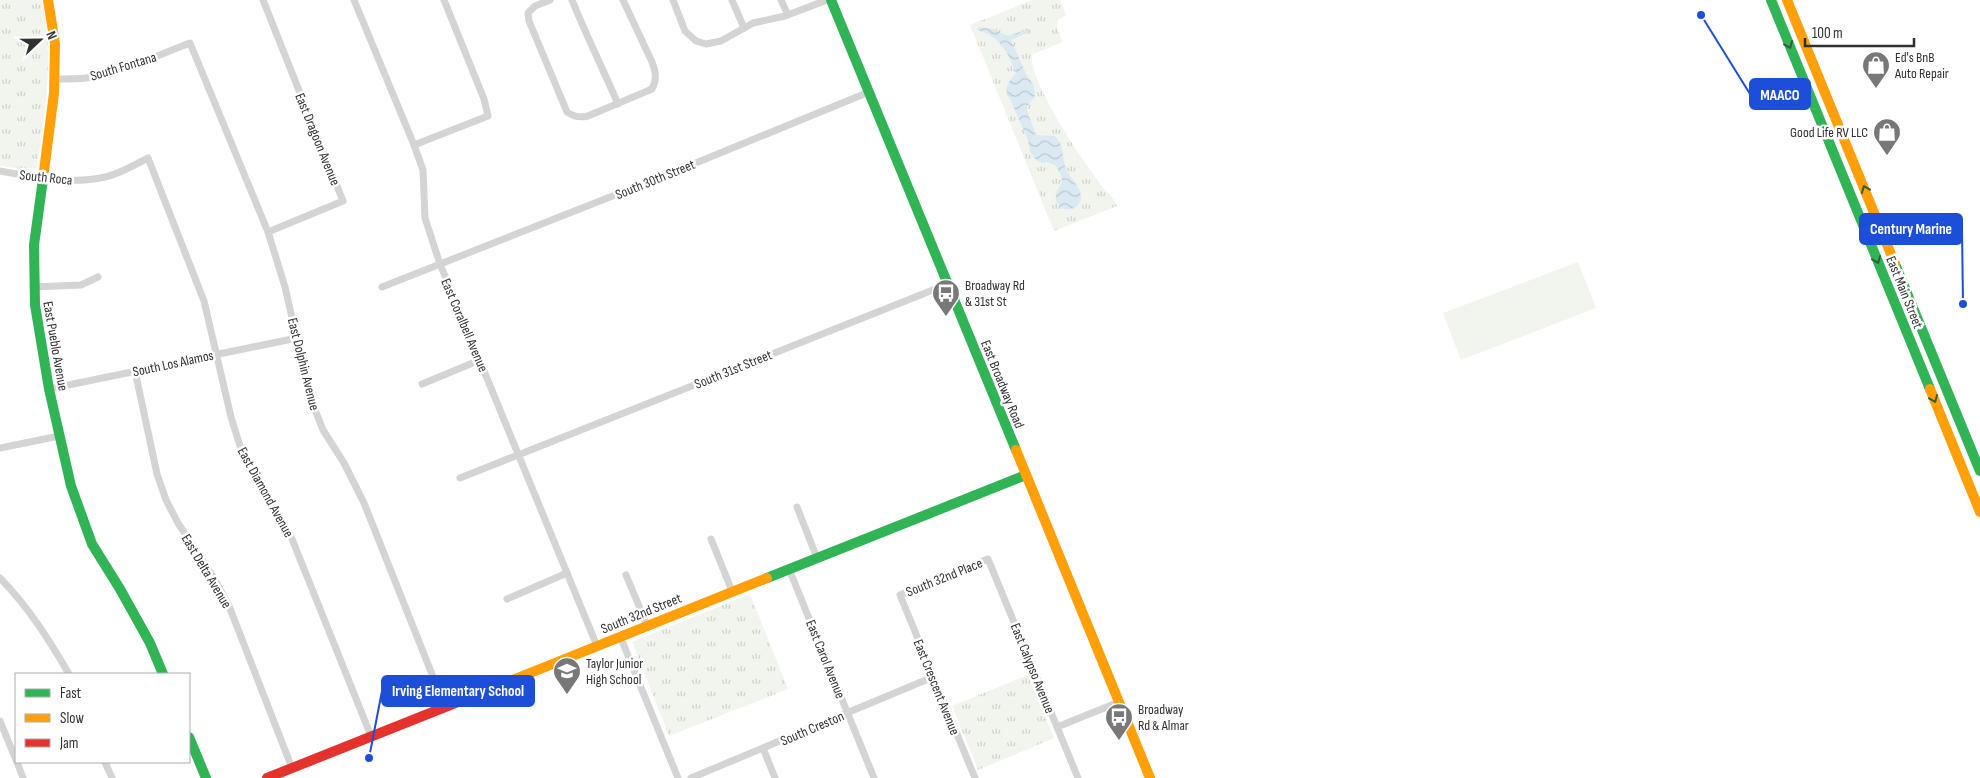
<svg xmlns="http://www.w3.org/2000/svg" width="1980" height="778" font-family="'Sofia Sans Condensed',sans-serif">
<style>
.green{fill:#f1f5ed}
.park{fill:url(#park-tufts)}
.water{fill:url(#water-waves)}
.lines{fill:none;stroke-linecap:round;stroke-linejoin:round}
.street{stroke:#d4d4d4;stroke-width:7}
.fast{stroke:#30b455;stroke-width:10}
.slow{stroke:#ff9f0a;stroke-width:10}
.jam{stroke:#e5322d;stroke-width:10}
.oneway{stroke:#305e3d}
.labels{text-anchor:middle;stroke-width:5;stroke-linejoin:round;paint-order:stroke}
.poi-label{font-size:14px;fill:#303030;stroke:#fff;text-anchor:start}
.street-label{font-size:14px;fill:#303030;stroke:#fff}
.leader{fill:none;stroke:#1d4ed8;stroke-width:2}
.callout-dot{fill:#1d4ed8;stroke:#fff;stroke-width:2}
.callout{fill:#1d4ed8;stroke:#1d4ed8;stroke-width:2}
.callout-label{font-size:15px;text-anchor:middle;font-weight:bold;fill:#fff}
</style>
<defs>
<pattern id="park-tufts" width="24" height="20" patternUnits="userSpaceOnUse" patternTransform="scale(1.25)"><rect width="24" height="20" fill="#f1f5ed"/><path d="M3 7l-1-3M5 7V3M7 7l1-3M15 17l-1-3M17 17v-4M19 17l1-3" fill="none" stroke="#cfd2cc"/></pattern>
<pattern id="water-waves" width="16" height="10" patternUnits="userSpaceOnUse" patternTransform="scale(1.25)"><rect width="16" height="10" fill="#dbe9f2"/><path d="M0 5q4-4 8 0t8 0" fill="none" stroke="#bcc8d0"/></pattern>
</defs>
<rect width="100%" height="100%" fill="#fff"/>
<polygon class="green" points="1578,262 1596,308 1461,360 1443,313"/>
<g class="park">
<path d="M0,0H42C54,55 46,110 37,165L36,168L30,170L0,166Z"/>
<path d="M1032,0H1060L1066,15L1058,20L1057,28L1063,42L1033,54C1024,69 1072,144 1083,160C1090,169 1096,179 1103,188C1109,194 1114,198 1117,206L1054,231L970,25Z"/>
<polygon points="750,594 788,689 669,736 632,642"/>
<polygon points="1028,675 1054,738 978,770 952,706"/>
</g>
<path class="water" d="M979,27L993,29L1008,36L1028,29L1029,32L1011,40L1027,76L1034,86L1035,96L1026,108L1036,135L1055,136C1064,144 1062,157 1066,169C1071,180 1090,195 1076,207C1071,210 1066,210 1061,208C1052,199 1056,193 1062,182L1061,175L1056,166L1048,162L1042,163L1037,161L1030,152L1028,140L1006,90L1008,83L1016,73C1008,53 1000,36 977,30Z"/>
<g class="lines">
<g class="street">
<polyline points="263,0 343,201 268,232"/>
<polyline points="354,0 414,145 423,170 425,218 440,264 597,646"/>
<path d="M550,0L535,6L528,13L529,21L567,112C574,117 580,118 588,116L652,89C657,80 656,72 652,62L623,0"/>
<path d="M572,0C586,35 603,69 618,104"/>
<polyline points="673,0 685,31 696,41 706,44 721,41 753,23 785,16 827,0"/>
<polyline points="732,0 744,28"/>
<polyline points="781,0 788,15"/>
<path d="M54,79C65,79 76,79 86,78C122,72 156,56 190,43L268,232L285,287L310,397L323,430L344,463L364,503L445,707"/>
<polyline points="414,145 488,116 484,99 444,0"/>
<path d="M0,171C34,177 71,185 105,177C120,174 134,165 148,158L204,301L231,417L240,446L253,474L292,539L371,736"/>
<polyline points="33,287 81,285 98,277"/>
<polyline points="382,287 686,167 869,92"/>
<polyline points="135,371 157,474 166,500 178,523 214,578 229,606 292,768"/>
<polyline points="422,384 480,360"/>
<polyline points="49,389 297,338"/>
<polyline points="0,448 59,436"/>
<polyline points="460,478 948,284"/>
<polyline points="797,507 817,558"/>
<polyline points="711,539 732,591"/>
<polyline points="789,569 874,778"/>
<polyline points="626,575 647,625"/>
<path d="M0,578C29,608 48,638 69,674"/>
<polyline points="507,599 567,573"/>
<polyline points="620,636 678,778"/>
<polyline points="0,721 16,760"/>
<polyline points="1057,727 1119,702"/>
<polyline points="763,748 775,778"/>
<polyline points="17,762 23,778"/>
<polyline points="105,762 112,778"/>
<polyline points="691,778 933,677"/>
<polyline points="975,778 900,595 988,559 1078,778"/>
</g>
<g class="fast">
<polyline points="831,0 1016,450"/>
<polyline points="1771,0 1930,389"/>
<polyline points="43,179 34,245 35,305 49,389 71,486 92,544 120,589 150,643 163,674"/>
<polyline points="1895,264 1980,471"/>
<polyline points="767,578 1026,475"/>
<polyline points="189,737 206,778"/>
</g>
<g class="slow">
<polyline points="1787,0 1895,264"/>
<polyline points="43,179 54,93 55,44 48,0"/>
<polyline points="1930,389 1980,512"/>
<polyline points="1016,450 1150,778"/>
<polyline points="493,688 767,578"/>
</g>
<polyline class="jam" points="267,778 493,688"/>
</g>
<defs><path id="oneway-chevron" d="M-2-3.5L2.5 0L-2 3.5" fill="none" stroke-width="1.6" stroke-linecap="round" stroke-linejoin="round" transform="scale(1.25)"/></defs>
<g class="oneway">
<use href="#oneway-chevron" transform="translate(1789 45) rotate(68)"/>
<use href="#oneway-chevron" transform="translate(1865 189) rotate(-112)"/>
<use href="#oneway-chevron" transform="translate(1877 260) rotate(68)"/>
<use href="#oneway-chevron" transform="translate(1934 399) rotate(68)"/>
</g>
<defs>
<g id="shop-pin" transform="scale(1.4375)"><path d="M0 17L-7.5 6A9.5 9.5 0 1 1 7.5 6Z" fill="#787878" stroke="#fff"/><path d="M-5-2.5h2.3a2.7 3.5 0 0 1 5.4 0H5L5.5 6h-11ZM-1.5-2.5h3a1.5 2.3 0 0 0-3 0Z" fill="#fff"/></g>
<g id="bus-pin" transform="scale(1.4375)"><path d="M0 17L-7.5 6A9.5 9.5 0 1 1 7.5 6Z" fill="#787878" stroke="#fff"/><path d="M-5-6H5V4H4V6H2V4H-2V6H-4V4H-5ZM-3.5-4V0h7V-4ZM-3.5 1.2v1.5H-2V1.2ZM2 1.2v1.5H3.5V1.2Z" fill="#fff"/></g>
<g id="school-pin" transform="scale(1.4375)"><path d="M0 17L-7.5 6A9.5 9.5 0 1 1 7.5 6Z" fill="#787878" stroke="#fff"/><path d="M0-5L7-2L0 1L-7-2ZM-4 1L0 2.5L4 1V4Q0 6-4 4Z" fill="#fff"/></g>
</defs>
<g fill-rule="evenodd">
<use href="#shop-pin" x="1876" y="65"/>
<use href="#shop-pin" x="1887" y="132"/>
<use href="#bus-pin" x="946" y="293"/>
<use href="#school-pin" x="567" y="671"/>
<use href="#bus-pin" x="1119" y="717"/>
</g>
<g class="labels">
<g class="poi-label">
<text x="1895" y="62">Ed's BnB<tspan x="1895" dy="16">Auto Repair</tspan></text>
<text x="1868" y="137" text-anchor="end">Good Life RV LLC</text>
<text x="965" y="290">Broadway Rd<tspan x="965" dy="16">&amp; 31st St</tspan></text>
<text x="586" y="668">Taylor Junior<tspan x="586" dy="16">High School</tspan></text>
<text x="1138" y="714">Broadway<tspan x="1138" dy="16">Rd &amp; Almar</tspan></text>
</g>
<g class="street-label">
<text transform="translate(123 66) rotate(-17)" y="5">South Fontana</text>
<text transform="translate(318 139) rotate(68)" y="5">East Dragoon Avenue</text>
<text transform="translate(46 177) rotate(6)" y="5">South Roca</text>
<text transform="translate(655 179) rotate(-22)" y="5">South 30th Street</text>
<text transform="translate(1905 292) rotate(68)" y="5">East Main Street</text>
<text transform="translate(465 325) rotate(67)" y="5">East Coralbell Avenue</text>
<text transform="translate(56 346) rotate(80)" y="5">East Pueblo Avenue</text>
<text transform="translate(173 363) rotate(-12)" y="5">South Los Alamos</text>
<text transform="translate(304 364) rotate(76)" y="5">East Dolphin Avenue</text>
<text transform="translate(733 369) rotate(-22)" y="5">South 31st Street</text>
<text transform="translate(1003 384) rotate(68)" y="5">East Broadway Road</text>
<text transform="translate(266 492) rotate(61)" y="5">East Diamond Avenue</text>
<text transform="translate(207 571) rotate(59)" y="5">East Delta Avenue</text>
<text transform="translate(944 577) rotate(-22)" y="5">South 32nd Place</text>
<text transform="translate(641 613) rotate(-22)" y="5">South 32nd Street</text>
<text transform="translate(826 659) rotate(68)" y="5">East Carol Avenue</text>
<text transform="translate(1033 668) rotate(68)" y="5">East Calypso Avenue</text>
<text transform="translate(937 687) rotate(68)" y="5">East Crescent Avenue</text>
<text transform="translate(812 728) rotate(-23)" y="5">South Creston</text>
</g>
</g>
<path class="leader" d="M1701 15L1750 94M1963 304L1962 229M369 758L382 691"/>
<g class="callout-dot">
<circle cx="1701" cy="15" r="5"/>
<circle cx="1963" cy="304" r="5"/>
<circle cx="369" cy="758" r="5"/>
</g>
<g class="callout">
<rect x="1750" y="79" width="60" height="30" rx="5"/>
<rect x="1860" y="214" width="102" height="30" rx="5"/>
<rect x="382" y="676" width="152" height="30" rx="5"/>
</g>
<g class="callout-label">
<text x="1780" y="100">MAACO</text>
<text x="1911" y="234">Century Marine</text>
<text x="458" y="696">Irving Elementary School</text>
</g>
<rect x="15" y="673" width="175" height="90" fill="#ffffff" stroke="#acacac"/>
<rect x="25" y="689" width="25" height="8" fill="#30b455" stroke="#acacac"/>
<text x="60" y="698" font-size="15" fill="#303030">Fast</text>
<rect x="25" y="714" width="25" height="8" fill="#ff9f0a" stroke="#acacac"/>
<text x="60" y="723" font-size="15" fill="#303030">Slow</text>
<rect x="25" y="739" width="25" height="8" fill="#e5322d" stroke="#acacac"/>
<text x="60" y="748" font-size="15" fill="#303030">Jam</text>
<g transform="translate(40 40) rotate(68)" stroke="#ffffff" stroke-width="4" paint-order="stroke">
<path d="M0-4L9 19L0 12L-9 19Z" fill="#303030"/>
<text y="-8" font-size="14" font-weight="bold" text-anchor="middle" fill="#303030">N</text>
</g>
<path d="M1805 38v8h109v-8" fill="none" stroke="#303030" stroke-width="2.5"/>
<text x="1812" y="38" font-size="15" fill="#303030" stroke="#ffffff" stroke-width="4" paint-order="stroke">100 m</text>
</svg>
